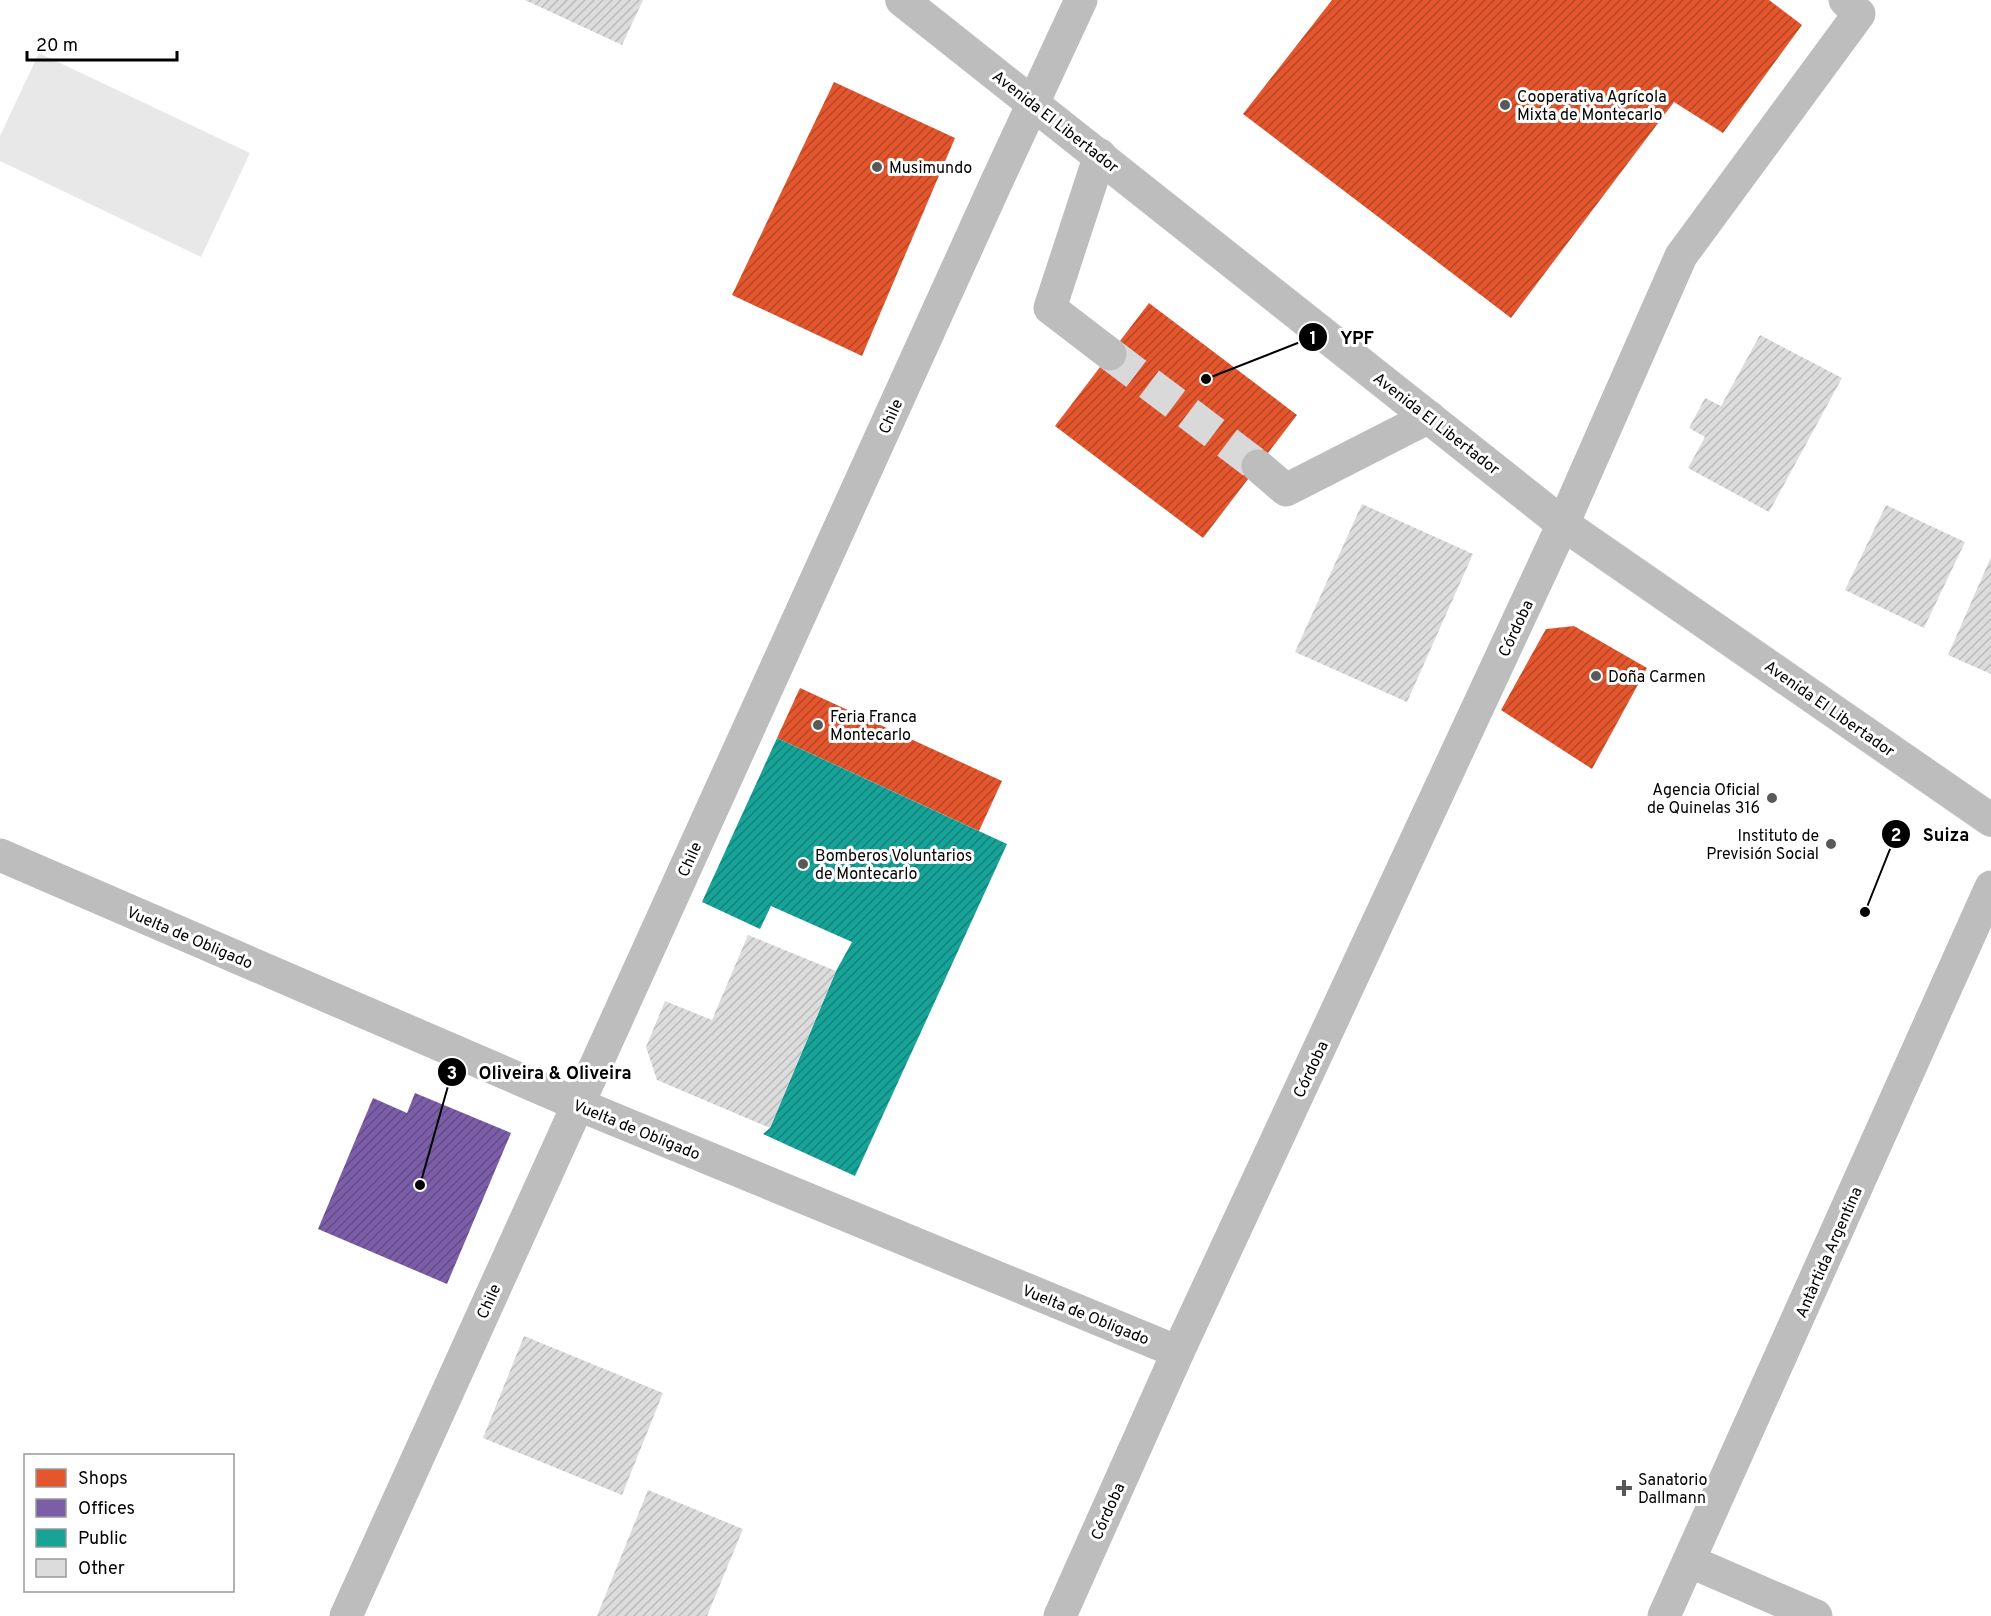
<svg xmlns="http://www.w3.org/2000/svg" width="1991" height="1616" font-family="Overpass,sans-serif">
<style>
.pitch{fill:#e8e8e8}
.shops{fill:url(#shops-hatch)}
.offices{fill:url(#offices-hatch)}
.public{fill:url(#public-hatch)}
.building{fill:url(#building-hatch)}
.lines{fill:none;stroke-linecap:round;stroke-linejoin:round}
.minor-tunnel{stroke:#d9d9d9;stroke-width:33;stroke-dasharray:33 16;stroke-linecap:butt}
.major-casing{stroke:#dbdbdb;stroke-width:34}
.minor{stroke:#bdbdbd;stroke-width:33}
.major{stroke:#bdbdbd;stroke-width:33}
.poi-dot{fill:#595959;stroke:#fff;stroke-width:2}
.labels{text-anchor:middle;stroke-width:6;stroke-linejoin:round;paint-order:stroke}
.poi-label{font-size:16px;fill:#000;stroke:#fff;text-anchor:start}
.street-label{font-size:16px;fill:#000;stroke:#fff}
.leader{fill:none;stroke:#000;stroke-width:2}
.callout-dot{fill:#000;stroke:#fff;stroke-width:2}
.mark-label{font-size:18px;text-anchor:middle;font-weight:bold;fill:#fff}
.callout-label{font-size:18px;text-anchor:middle;font-weight:bold;fill:#000;stroke:#fff;stroke-width:6;stroke-linejoin:round;paint-order:stroke}
</style>
<defs>
<pattern id="shops-hatch" width="6" height="6" patternUnits="userSpaceOnUse" patternTransform="scale(1.5)"><rect width="6" height="6" fill="#e4572e"/><path d="M-1 1l2-2M0 6l6-6M5 7l2-2" fill="none" stroke="#b64625"/></pattern>
<pattern id="offices-hatch" width="6" height="6" patternUnits="userSpaceOnUse" patternTransform="scale(1.5)"><rect width="6" height="6" fill="#7b5ea7"/><path d="M-1 1l2-2M0 6l6-6M5 7l2-2" fill="none" stroke="#624b86"/></pattern>
<pattern id="public-hatch" width="6" height="6" patternUnits="userSpaceOnUse" patternTransform="scale(1.5)"><rect width="6" height="6" fill="#17a398"/><path d="M-1 1l2-2M0 6l6-6M5 7l2-2" fill="none" stroke="#12827a"/></pattern>
<pattern id="building-hatch" width="6" height="6" patternUnits="userSpaceOnUse" patternTransform="scale(1.5)"><rect width="6" height="6" fill="#dcdcdc"/><path d="M-1 1l2-2M0 6l6-6M5 7l2-2" fill="none" stroke="#bbb"/></pattern>
</defs>
<rect width="100%" height="100%" fill="#fff"/>
<polygon class="pitch" points="39,53 250,153 201,257 0,161 0,136"/>
<g class="shops">
<polygon points="1332,0 1769,0 1802,25 1723,133 1674,102 1511,318 1243,114"/>
<polygon points="834,82 955,138 862,356 732,295"/>
<polygon points="1149,303 1297,415 1203,538 1055,426"/>
<polygon points="1574,626 1647,668 1592,769 1501,710 1546,629"/>
<polygon points="800,688 1002,781 979,831 777,738"/>
</g>
<polygon class="offices" points="415,1093 511,1133 447,1284 318,1229 373,1098 407,1113"/>
<polygon class="public" points="777,738 1007,844 855,1176 763,1134 770,1128 836,971 852,942 771,906 760,929 702,902"/>
<g class="building">
<polygon points="525,0 643,0 622,45"/>
<polygon points="1760,335 1842,378 1769,512 1688,468 1705,437 1689,428 1705,398 1721,406"/>
<polygon points="1362,504 1473,554 1407,702 1295,652"/>
<polygon points="1886,505 1965,542 1924,628 1845,590"/>
<polygon points="1991,557 1991,674 1948,655"/>
<polygon points="748,935 836,971 770,1128 657,1080 646,1047 665,1001 712,1020"/>
<polygon points="524,1336 663,1393 622,1495 483,1438"/>
<polygon points="648,1490 743,1529 707,1616 597,1616"/>
</g>
<g class="lines">
<polyline class="minor-tunnel" points="1110,354 1258,466"/>
<g class="major-casing">
<polyline id="major" points="902,0 1563,524 1991,820"/>
</g>
<g class="minor">
<polyline points="1100,155 1050,308 1110,354"/>
<polyline points="1258,466 1286,490 1429,417"/>
<polyline points="0,855 577,1104 1178,1352"/>
<polyline points="1689,1561 1816,1616"/>
<polyline points="346,1616 996,183 1081,0"/>
<polyline points="1060,1616 1178,1352 1563,524 1681,256 1859,14 1845,0"/>
<polyline points="1664,1616 1991,887"/>
</g>
<use href="#major" class="major"/>
</g>
<g class="poi-dot">
<circle cx="1505" cy="105" r="6"/>
<circle cx="877" cy="167" r="6"/>
<circle cx="1596" cy="676" r="6"/>
<circle cx="818" cy="725" r="6"/>
<circle cx="1772" cy="798" r="6"/>
<circle cx="1831" cy="844" r="6"/>
<circle cx="803" cy="864" r="6"/>
<path d="M1621 1479h6v6h6v6h-6v6h-6v-6h-6v-6h6z"/>
</g>
<g class="labels">
<g class="poi-label">
<text x="1517" y="102">Cooperativa Agrícola<tspan x="1517" dy="18">Mixta de Montecarlo</tspan></text>
<text x="889" y="173">Musimundo</text>
<text x="1608" y="682">Doña Carmen</text>
<text x="830" y="722">Feria Franca<tspan x="830" dy="18">Montecarlo</tspan></text>
<text x="1760" y="795" text-anchor="end">Agencia Oficial<tspan x="1760" dy="18">de Quinelas 316</tspan></text>
<text x="1819" y="841" text-anchor="end">Instituto de<tspan x="1819" dy="18">Previsión Social</tspan></text>
<text x="815" y="861">Bomberos Voluntarios<tspan x="815" dy="18">de Montecarlo</tspan></text>
<text x="1638" y="1485">Sanatorio<tspan x="1638" dy="18">Dallmann</tspan></text>
</g>
<g class="street-label">
<text transform="translate(1056 121) rotate(38)" y="6">Avenida El Libertador</text>
<text transform="translate(890 416) rotate(-66)" y="6">Chile</text>
<text transform="translate(1437 423) rotate(38)" y="6">Avenida El Libertador</text>
<text transform="translate(1515 628) rotate(-65)" y="6">Córdoba</text>
<text transform="translate(1830 708) rotate(35)" y="6">Avenida El Libertador</text>
<text transform="translate(689 859) rotate(-66)" y="6">Chile</text>
<text transform="translate(190 937) rotate(23)" y="6">Vuelta de Obligado</text>
<text transform="translate(1310 1069) rotate(-65)" y="6">Córdoba</text>
<text transform="translate(637 1129) rotate(22)" y="6">Vuelta de Obligado</text>
<text transform="translate(1828 1252) rotate(-66)" y="6">Antàrtida Argentina</text>
<text transform="translate(488 1301) rotate(-66)" y="6">Chile</text>
<text transform="translate(1086 1314) rotate(22)" y="6">Vuelta de Obligado</text>
<text transform="translate(1107 1511) rotate(-66)" y="6">Córdoba</text>
</g>
</g>
<path class="leader" d="M1206 379L1313 337M1865 912L1896 834M420 1185L452 1072"/>
<g class="callout-dot">
<circle cx="1206" cy="379" r="6"/>
<circle cx="1865" cy="912" r="6"/>
<circle cx="420" cy="1185" r="6"/>
<circle cx="1313" cy="337" r="15"/>
<circle cx="1896" cy="834" r="15"/>
<circle cx="452" cy="1072" r="15"/>
</g>
<g class="mark-label">
<text x="1313" y="344">1</text>
<text x="1896" y="841">2</text>
<text x="452" y="1079">3</text>
</g>
<g class="callout-label">
<text x="1357" y="344">YPF</text>
<text x="1946" y="841">Suiza</text>
<text x="555" y="1079">Oliveira &amp; Oliveira</text>
</g>
<rect x="24" y="1454" width="210" height="138" fill="#ffffff" stroke="#999999" stroke-width="1.5"/>
<rect x="36" y="1469" width="30" height="18" fill="#e4572e" stroke="#999999" stroke-width="1.5"/>
<text x="78" y="1484" font-size="18" fill="#000000">Shops</text>
<rect x="36" y="1499" width="30" height="18" fill="#7b5ea7" stroke="#999999" stroke-width="1.5"/>
<text x="78" y="1514" font-size="18" fill="#000000">Offices</text>
<rect x="36" y="1529" width="30" height="18" fill="#17a398" stroke="#999999" stroke-width="1.5"/>
<text x="78" y="1544" font-size="18" fill="#000000">Public</text>
<rect x="36" y="1559" width="30" height="18" fill="#dcdcdc" stroke="#999999" stroke-width="1.5"/>
<text x="78" y="1574" font-size="18" fill="#000000">Other</text>
<path d="M27 51v9h150v-9" fill="none" stroke="#000000" stroke-width="3"/>
<text x="36" y="51" font-size="18" fill="#000000" stroke="#ffffff" stroke-width="4.5" paint-order="stroke">20 m</text>
</svg>
